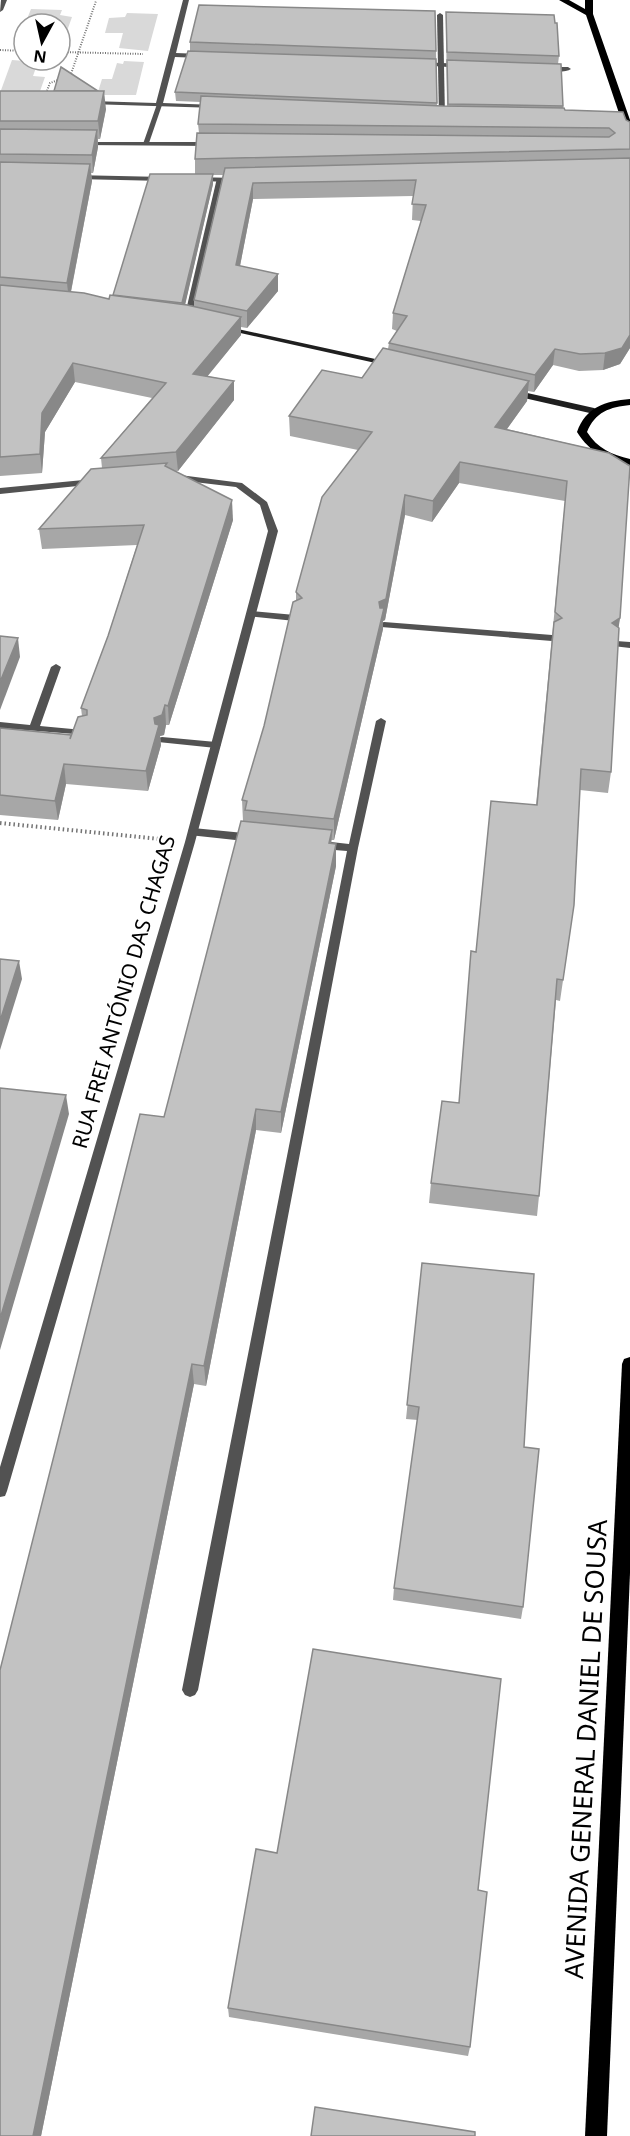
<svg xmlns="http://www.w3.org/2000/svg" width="630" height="2136" font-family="'Noto Sans',sans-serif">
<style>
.green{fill:#d9d9d9}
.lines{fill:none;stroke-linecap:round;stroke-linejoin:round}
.path-far1{stroke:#747474;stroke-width:2;stroke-dasharray:1 1.5;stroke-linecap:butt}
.path{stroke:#747474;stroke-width:4;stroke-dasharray:1.5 3;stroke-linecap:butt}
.service{fill:#525252;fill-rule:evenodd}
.pedestrian{fill:#525252;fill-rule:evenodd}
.minor{fill:#525252;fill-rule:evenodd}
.secondary{fill:#1f1f1f;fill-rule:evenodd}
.primary{fill:#000;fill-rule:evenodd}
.wall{fill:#a7a7a7;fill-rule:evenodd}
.shaded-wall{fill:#888}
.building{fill:#c2c2c2;stroke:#888;stroke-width:1.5}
.labels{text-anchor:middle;stroke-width:4.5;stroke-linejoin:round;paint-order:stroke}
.street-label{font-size:21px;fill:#000;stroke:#fff}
.near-street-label{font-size:26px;fill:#000;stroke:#fff}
</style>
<rect width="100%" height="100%" fill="#fff"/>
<g class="green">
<polygon points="31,9 62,10 60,15 72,17 67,31 60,31 60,24 25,24"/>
<polygon points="127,13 158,14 148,51 119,48 123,33 105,33 109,18 125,17"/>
<polygon points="12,60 38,62 33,76 45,77 39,94 0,93"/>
<polygon points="124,61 144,62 136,95 97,95 102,79 112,79 117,63 123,64"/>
</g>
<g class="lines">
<g class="path-far1">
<polyline points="0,50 24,51"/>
<polyline points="60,52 143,54"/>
<polyline points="67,76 71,74 96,1"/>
<polyline points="46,93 50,83 61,79"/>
</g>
<polyline class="path" points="0,823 160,839"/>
<g class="service">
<polygon points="56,664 61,667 40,726 83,730 87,731 87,735 0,728 0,722 30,725 51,667"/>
<polygon points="381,718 386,721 358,848 198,1690 195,1695 190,1697 185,1695 182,1690 347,851 322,849 317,845 322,841 349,844 376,721"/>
<polygon points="162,737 216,742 221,745 216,748 158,742 158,738"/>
<polygon points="193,828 254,834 259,838 254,842 189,835 188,832 189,829"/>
</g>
<g class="pedestrian">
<polygon points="440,13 443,15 445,117 442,119 439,117 437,15"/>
<polygon points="157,104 162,105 149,143 143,144"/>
<polygon points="217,178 224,180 192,319 188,321 184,319"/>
<polygon points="251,611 295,615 300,618 295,621 248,616 248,612"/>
<polygon points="384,622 552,635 557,638 552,641 381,627 381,623"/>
<polygon points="616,641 630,642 630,648 613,646 611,644"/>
</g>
<g class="minor">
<polygon points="1,0 7,0 3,10 0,12"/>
<polygon points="183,0 189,0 176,53 201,54 204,56 201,58 175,57 163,103 215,105 218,107 217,108 89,104 88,103 91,101 156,103"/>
<polygon points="422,62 462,64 465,66 462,68 420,65 419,64"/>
<path d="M543,67H568L571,69C565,73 548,72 542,68Z"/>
<polygon points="80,142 212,142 216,144 212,146 82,145 80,144"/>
<polygon points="73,175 164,177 168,179 164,181 76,179 73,179"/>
<polygon points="193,177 236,178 240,180 236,182 196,181 193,181"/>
<polygon points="172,474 242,483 267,502 278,531 195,842 7,1491 5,1496 0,1497 0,1467 185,842 268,531 260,505 236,487 169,479 168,477"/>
<polygon points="94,479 98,482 97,484 0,494 0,488"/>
</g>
<g class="secondary">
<polygon points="224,326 389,362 393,364 389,366 227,330 224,330"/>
<polygon points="514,390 594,408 598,411 594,414 511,395 511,391"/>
</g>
<g class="primary">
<polygon points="559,0 569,0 585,9 585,0 593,0 593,14 630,120 630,137 626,134 586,15"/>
<path d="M630,399V405C610,407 595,412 587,432C597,448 612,455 630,459V465C607,460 590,453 577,432C586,407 605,401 630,399Z"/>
<polygon points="630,1357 630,1573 607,2136 585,2136 622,1364 624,1359"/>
</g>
</g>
<g class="wall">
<path d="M446,20L555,23L559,56L558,64H561L563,108L565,110L626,120L630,122V348L620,364L603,370L579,371L553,365L534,392L528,391L527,401L507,429L609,453L620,618L618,627L611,772L608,793L580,790L574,905L560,1001L556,1000L539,1196L537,1216L429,1203L431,1183L459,1103L476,952L536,805L565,501L459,483L432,522L405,515L385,620L383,621V629L334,840H331V844H336V866L281,1133L256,1130L206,1386L194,1384L41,2136H0L164,1117L245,821H243L242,800L264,726L296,601V592L358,450L290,436L289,416L362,378L388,349L389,343L397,331L392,329L393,313L421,221L412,220L413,196L253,199L240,266L278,291L247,328L241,327V335L207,376L234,381V400L178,471H175L233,520L169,725H166L164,735L160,736L161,745L148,791L66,784L58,820L0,815V728L71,736L82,716L81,708L108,636L137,545L42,549L39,529L102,468L101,458L152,398L75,382L45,432L42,473L0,476V91L106,109L100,139H98V147L93,173H91L92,181L71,292L109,299L113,296L195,174V159L199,133L198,124L201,102L176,101L175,92L190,51V42L436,51L437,106H447ZM213,175H223L194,300V306L185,304L213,184Z"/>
<polygon points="422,1263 524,1447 523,1607 521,1619 393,1600 394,1588 418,1420 406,1419"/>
<polygon points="478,1890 470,2047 468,2056 229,2017 228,2008"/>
</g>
<g class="shaded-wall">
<polygon points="104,91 106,109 100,139 98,121"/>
<polygon points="97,130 98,147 93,173 92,155"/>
<polygon points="90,164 92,181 69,301 67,283"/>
<polygon points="213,174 213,184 183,314 182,303"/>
<polygon points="253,183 253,199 237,281 236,265"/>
<polygon points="278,274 278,291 247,328 247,311"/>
<polygon points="241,317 241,335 194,393 193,374"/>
<polygon points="630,335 630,348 620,364 603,370 605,353"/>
<polygon points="555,349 553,365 534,392 535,375"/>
<polygon points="73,363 75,382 45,432 42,473 40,454 42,413"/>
<polygon points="234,381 234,400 178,471 176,452"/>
<polygon points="529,381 527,401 494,447 495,427"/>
<polygon points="460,462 459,483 432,522 433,501"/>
<polygon points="405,495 405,515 385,620 383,621 383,629 334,840 334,819 379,602"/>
<polygon points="232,500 233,520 169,725 168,706"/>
<polygon points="620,618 617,639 612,623"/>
<polygon points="18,638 20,657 0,710 0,682"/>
<polygon points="165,705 166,725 164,735 160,736 161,745 148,791 146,771 154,718"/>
<polygon points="64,764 66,784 58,820 55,801"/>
<polygon points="332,830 331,852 329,843"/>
<polygon points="336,844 336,866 281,1133 281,1112"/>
<polygon points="19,961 22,979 0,1050 0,1021"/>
<polygon points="66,1095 69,1114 0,1350 0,1319"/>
<polygon points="256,1109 256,1130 206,1386 204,1366"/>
<polygon points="192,1364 194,1384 41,2136 33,2136"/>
</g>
<g class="building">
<polygon points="199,5 435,11 436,51 190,42"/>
<polygon points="446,12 554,15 555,23 557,23 559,56 447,52"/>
<polygon points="188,51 436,59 437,103 175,92"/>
<polygon points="447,60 561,64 563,106 448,104"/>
<polygon points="61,67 98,91 54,91"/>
<polygon points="0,91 104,91 98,121 0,121"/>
<polygon points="201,96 443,106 564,108 565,110 623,112 626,120 630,122 630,149 195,159 197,133 609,137 615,133 609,128 198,124"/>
<polygon points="0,129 97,130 92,155 0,154"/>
<polygon points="630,158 630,335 622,348 605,353 580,354 555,349 535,375 389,343 407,316 393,313 426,205 412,204 416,180 253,183 236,265 278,274 247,311 194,300 225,168"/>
<polygon points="0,162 90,164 67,283 0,277"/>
<polygon points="150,174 213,174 182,303 113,295"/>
<polygon points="0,285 84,293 109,299 110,295 187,305 241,317 193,374 234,381 176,452 101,458 166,383 73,363 42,413 40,454 0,457"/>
<polygon points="383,348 529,381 495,427 609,453 630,466 620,618 612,623 619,628 611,772 581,769 574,905 563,980 557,979 539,1196 431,1183 442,1101 459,1103 471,951 476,952 491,801 537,805 554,622 562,618 555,612 567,481 460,462 433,501 405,495 386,599 379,602 380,608 384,608 334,819 245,810 247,801 242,800 264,726 293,602 302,598 296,592 322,497 372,432 289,416 322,370 362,378"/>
<polygon points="167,463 165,466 232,500 168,706 165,705 162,715 154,718 155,724 159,725 146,771 64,764 55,801 0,795 0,728 71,735 70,739 78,717 87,715 87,710 81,708 108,636 144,525 39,529 91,469"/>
<polygon points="0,636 18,638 0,682"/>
<polygon points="241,821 332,830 329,843 336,844 281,1112 256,1109 204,1366 192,1364 33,2136 0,2136 0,1670 140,1114 164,1117"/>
<polygon points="0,959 19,961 0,1021"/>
<polygon points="0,1088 66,1095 0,1319"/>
<polygon points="422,1263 534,1274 524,1447 539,1449 523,1607 394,1588 419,1407 407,1405"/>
<polygon points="313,1649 501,1679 478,1890 487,1892 470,2047 228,2008 256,1849 277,1853"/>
<polygon points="315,2107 475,2132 475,2136 311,2136"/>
</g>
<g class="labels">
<g class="street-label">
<text transform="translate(124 992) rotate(-74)" y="7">RUA FREI ANTÓNIO DAS CHAGAS</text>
</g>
<g class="near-street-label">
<text transform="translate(586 1749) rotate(-87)" y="9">AVENIDA GENERAL DANIEL DE SOUSA</text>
</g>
</g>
<g transform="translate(42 42) rotate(188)"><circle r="28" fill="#ffffff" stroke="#999999" stroke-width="1.5"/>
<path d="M0-4.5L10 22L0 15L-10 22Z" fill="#000000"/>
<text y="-9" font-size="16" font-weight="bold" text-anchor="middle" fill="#000000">N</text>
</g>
</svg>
